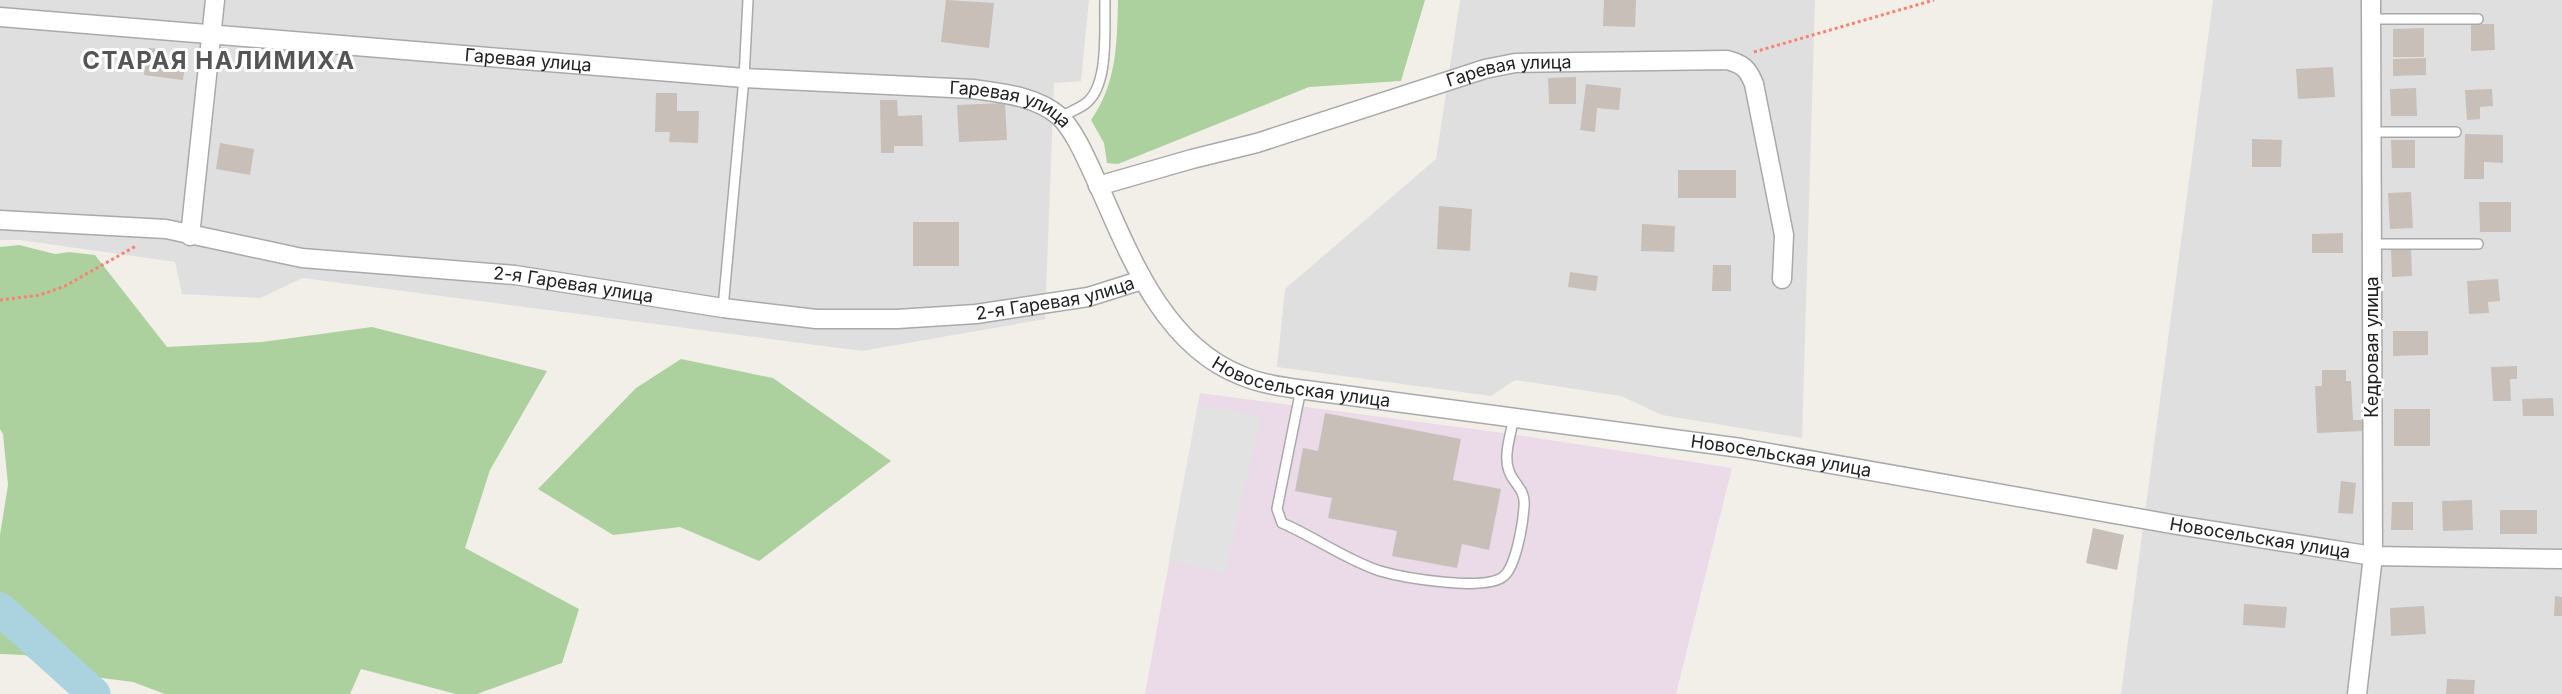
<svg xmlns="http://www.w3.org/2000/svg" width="2562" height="694" font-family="Inter,sans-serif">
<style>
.residential{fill:#e0dfdf}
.industrial{fill:#ebdbe8}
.forest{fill:#add19e}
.parking{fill:#e2e2e2}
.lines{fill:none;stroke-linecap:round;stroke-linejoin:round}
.river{stroke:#aad3df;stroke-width:33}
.building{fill:#c7bfb8}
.lane-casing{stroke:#a9a9a9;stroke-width:12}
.street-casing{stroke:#a9a9a9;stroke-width:21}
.path{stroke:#fa8072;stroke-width:3;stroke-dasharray:3 3;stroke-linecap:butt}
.lane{stroke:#fff;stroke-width:9}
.street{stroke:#fff;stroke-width:18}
.labels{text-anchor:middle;stroke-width:6;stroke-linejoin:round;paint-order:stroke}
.street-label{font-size:18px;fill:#222;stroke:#fff}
.district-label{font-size:24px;font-weight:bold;letter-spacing:1.5px;fill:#555;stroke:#fff}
</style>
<rect width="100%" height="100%" fill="#f2efe9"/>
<g class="residential">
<polygon points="0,0 1089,0 1081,81 1054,83 1045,319 862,351 303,278 260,298 182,294 175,262 20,240 0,240"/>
<polygon points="1460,0 1815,0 1802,438 1662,415 1621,396 1515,380 1491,396 1277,367 1285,289 1436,159"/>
<polygon points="2213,0 2562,0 2562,694 2121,694"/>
</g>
<polygon class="industrial" points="1200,393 1511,434 1732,468 1676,694 1145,694"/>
<g class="forest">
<path d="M1118,0H1425L1401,81L1309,87L1118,164L1107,163L1104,143L1091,120C1117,83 1117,43 1118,0Z"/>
<polygon points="19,245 55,254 69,252 95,255 167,347 262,342 372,327 547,371 490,470 465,548 579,609 562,663 477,694 456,694 361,669 350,694 165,694 133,682 56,672 25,655 0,654 0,535 8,485 3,434 0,429 0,247"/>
<polygon points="681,359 773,378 891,461 759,561 680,527 613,535 538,489 636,388"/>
</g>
<polygon class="parking" points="1198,405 1261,416 1225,574 1169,560"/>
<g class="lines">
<polyline class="river" points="0,609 94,694"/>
</g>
<g class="building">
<polygon points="946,0 994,3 989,48 941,42"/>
<polygon points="1604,0 1636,0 1635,27 1603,26"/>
<polygon points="2471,24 2494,24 2495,50 2471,51"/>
<polygon points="2424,28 2424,57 2393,57 2393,29"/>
<polygon points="147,48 162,49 161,59 185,62 183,80 144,75"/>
<polygon points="2426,58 2426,75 2393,76 2393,59"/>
<polygon points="2333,67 2335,97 2298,99 2296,69"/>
<polygon points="1576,77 1576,104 1549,104 1548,78"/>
<polygon points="1586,84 1621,88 1619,110 1597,108 1595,132 1580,130"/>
<polygon points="2416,88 2417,116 2391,116 2390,89"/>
<polygon points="2492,89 2493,106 2480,107 2480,119 2467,120 2465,90"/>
<polygon points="656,93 677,93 677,111 699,111 698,143 669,142 670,132 655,132"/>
<polygon points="880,100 897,100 898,116 922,115 923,146 894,146 894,153 881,153"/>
<polygon points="1005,103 1007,140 959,142 957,105"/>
<polygon points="2465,134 2503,135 2503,163 2484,162 2484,179 2464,179"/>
<polygon points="2252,139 2282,140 2281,167 2252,167"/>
<polygon points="2391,140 2415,140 2415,168 2392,168"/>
<polygon points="220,143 254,149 250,175 216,169"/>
<rect x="1678" y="170" width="58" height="28"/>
<polygon points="2411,192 2413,228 2390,229 2388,193"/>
<polygon points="2479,202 2511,202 2511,232 2480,232"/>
<polygon points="1439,206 1472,209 1470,251 1437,249"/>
<rect x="913" y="222" width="46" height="44"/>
<polygon points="1642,224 1675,226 1674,252 1641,251"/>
<polygon points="2343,233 2343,253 2312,253 2312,234"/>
<polygon points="2411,248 2412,276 2392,277 2391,249"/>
<polygon points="1713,265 1731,265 1731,291 1712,291"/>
<polygon points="1570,272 1598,276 1596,291 1568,287"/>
<polygon points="2498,279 2500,301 2488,302 2489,313 2469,314 2467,281"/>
<polygon points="2393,331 2428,331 2428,355 2393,356"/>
<polygon points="2517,366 2517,379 2510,379 2511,401 2493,401 2491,367"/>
<polygon points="2322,370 2346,370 2346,381 2351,381 2353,420 2363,420 2363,431 2317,433 2315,386 2322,386"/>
<polygon points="2553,398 2554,416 2523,416 2522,399"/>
<rect x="2394" y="409" width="36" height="37"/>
<polygon points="1325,413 1461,439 1453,480 1501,489 1489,550 1462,544 1457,568 1392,556 1397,531 1328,518 1332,498 1295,491 1303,448 1318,451"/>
<polygon points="2341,481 2356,483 2353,514 2338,513"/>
<polygon points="2472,500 2473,530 2443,531 2442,501"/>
<polygon points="2392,502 2413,502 2413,530 2391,530"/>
<rect x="2500" y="510" width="37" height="24"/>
<polygon points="2093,528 2124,535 2117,570 2086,563"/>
<polygon points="2555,596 2562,597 2562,616 2554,616"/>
<polygon points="2244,604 2287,607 2285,628 2243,625"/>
<polygon points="2424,606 2426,634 2391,636 2390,608"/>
<polygon points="2447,679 2475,680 2474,694 2446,694"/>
</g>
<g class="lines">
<g class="lane-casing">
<g id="lane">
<polyline points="2371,19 2478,19"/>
<path d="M1060,117C1068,113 1078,109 1085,104C1110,86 1104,28 1105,0"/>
<polyline points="2371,132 2456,132"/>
<polyline points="2372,244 2478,244"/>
<polyline points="723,308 744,78 748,0"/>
<path d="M1301,389L1277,509L1282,523C1315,537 1346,560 1380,571C1404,578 1486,592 1504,576C1516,566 1523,523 1524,507C1526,489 1514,485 1509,471C1503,456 1511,433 1514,417"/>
</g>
</g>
<g class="street-casing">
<g id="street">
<path id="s1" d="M0,17L744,78L973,89C1001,93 1036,96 1059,116C1076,131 1091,170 1101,191C1131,259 1165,345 1240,375C1260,384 1284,387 1306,390L1741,448L2177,525L2373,556L2562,559"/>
<path id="s2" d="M1098,186L1192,159L1257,143L1485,69L1515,63L1727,60C1743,64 1748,69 1754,84L1784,235L1782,279"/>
<path id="s3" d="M0,220L166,229L302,258L515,275L723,308L816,319H897L976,314L1088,297L1142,280"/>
<polyline points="190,236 215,0"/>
<polyline points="2357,694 2373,556 2371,0"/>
</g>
</g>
<g class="path">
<polyline points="1754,52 1934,0"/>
<polyline points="0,300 40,295 65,286 136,246"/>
</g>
<use href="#lane" class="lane"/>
<use href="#street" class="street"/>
</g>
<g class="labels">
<g class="street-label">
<text dy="6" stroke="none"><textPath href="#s1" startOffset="530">Гаревая улица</textPath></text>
<text dy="6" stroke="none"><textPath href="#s2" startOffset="428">Гаревая улица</textPath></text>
<text dy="6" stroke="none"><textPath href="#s1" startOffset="1016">Гаревая улица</textPath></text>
<text dy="6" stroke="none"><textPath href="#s3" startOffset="578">2-я Гаревая улица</textPath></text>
<text dy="6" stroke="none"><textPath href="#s3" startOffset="1064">2-я Гаревая улица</textPath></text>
<text transform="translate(2372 347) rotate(-90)" y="6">Кедровая улица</text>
<text dy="6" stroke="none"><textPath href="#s1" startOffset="1452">Новосельская улица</textPath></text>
<text dy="6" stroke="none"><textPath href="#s1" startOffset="1938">Новосельская улица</textPath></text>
<text dy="6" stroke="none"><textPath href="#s1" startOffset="2424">Новосельская улица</textPath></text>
</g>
<g class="district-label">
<text x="219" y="69">СТАРАЯ НАЛИМИХА</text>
</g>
</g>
</svg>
